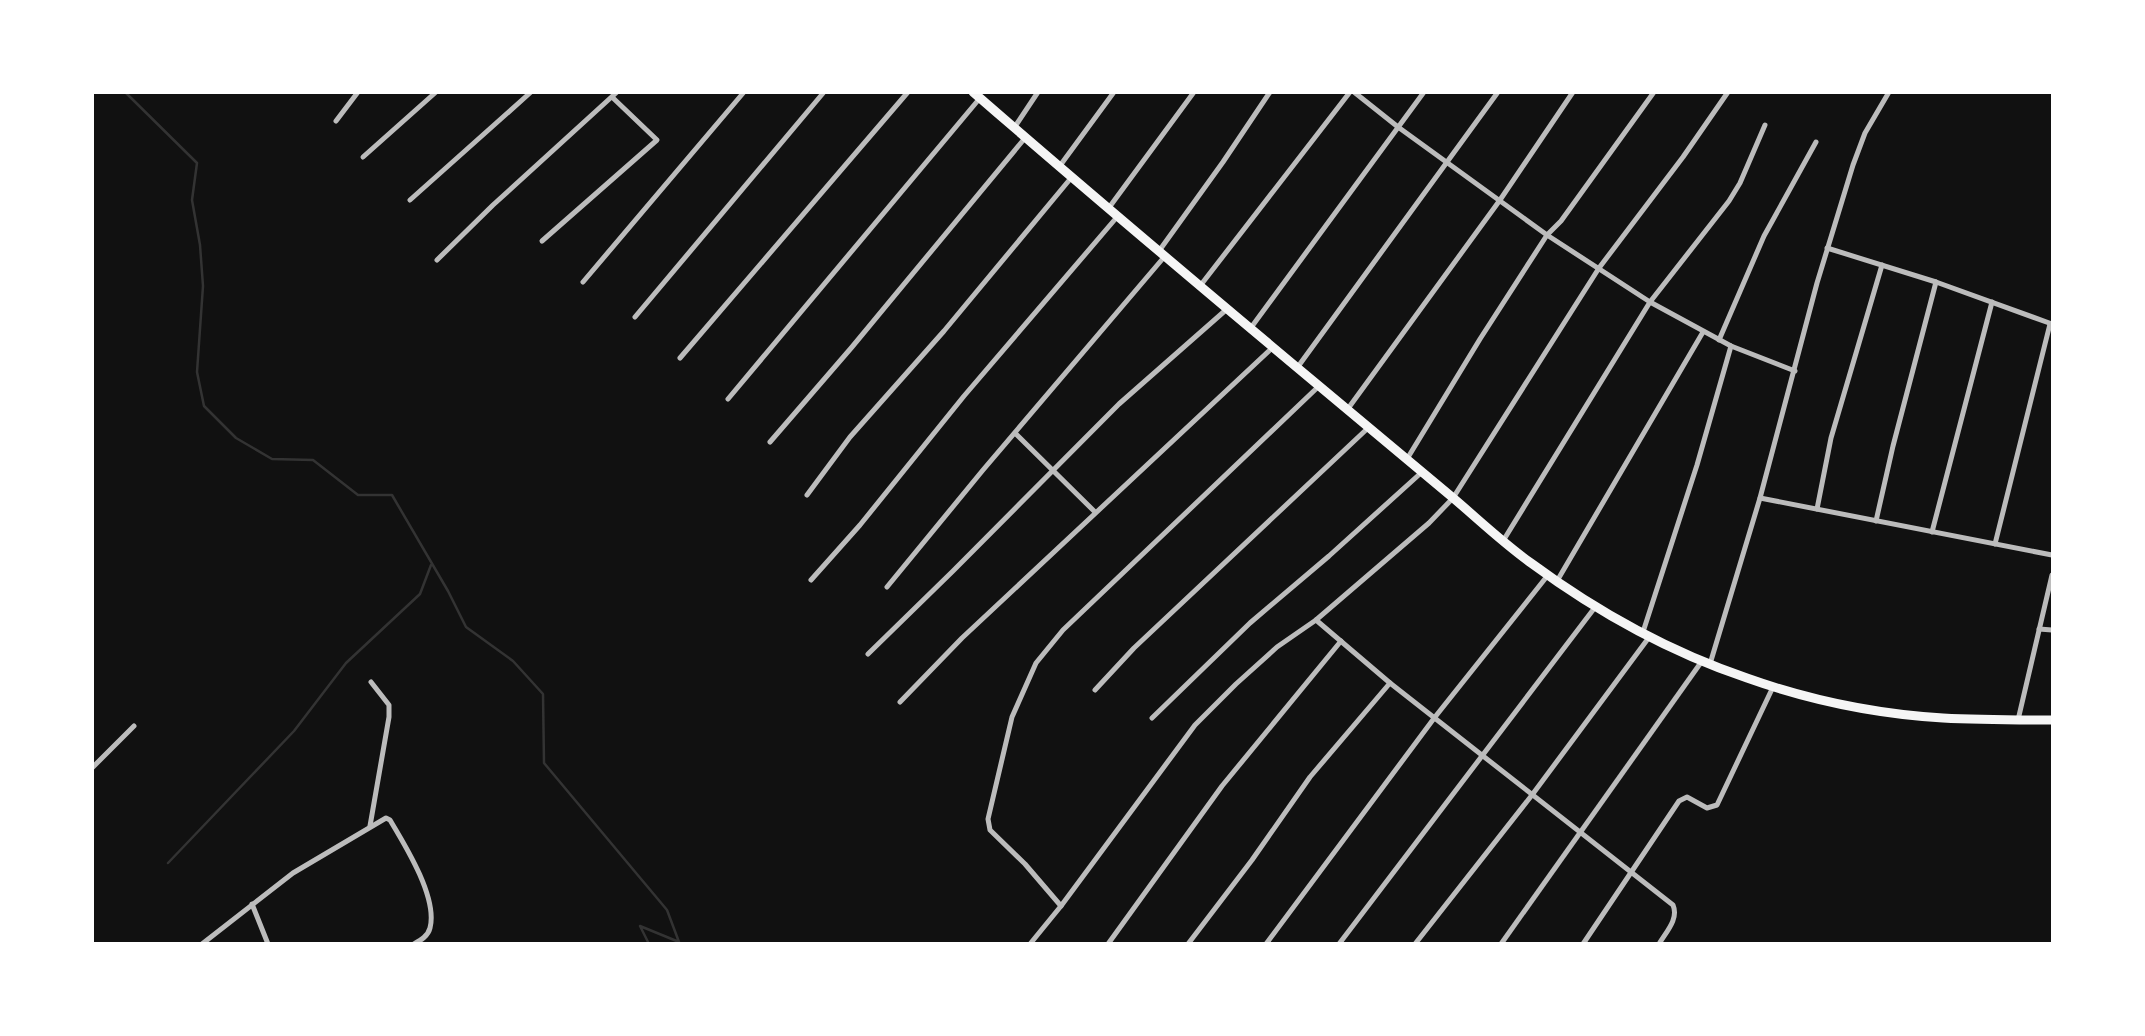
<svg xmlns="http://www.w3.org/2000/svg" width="2145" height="1036" font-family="'Times New Roman',serif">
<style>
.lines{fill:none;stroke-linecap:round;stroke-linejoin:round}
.stream{stroke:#333;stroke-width:2.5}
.minor{stroke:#bcbcbc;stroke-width:5}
.trunk{stroke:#f5f5f5;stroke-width:9}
</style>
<rect width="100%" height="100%" fill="#111"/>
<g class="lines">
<g class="stream">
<polyline points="125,92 197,163 192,200 200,245 203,286 197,372 204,406 236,438 272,459 313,460 358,495 392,495 448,591 466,627 513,661 543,694 544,763 667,910 679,942 640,926 649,944"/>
<polyline points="168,863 294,731 346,663 420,594 431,565"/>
</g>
<g class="minor">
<polyline points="1354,92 1398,127 1547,235 1650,302 1731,346 1795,371"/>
<polyline points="336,121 358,92"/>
<polyline points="1014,128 1038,92"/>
<polyline points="363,157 436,92"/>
<polyline points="1059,167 1114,92"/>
<polyline points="410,200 531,92"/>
<polyline points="1108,209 1194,92"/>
<polyline points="542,241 657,140 612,97"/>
<polyline points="1827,248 1936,282 2052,324"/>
<polyline points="1159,251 1223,162 1270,92"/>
<polyline points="437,260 493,205 617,92"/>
<polyline points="583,282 744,92"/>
<polyline points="1200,286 1350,92"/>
<polyline points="635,317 824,92"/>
<polyline points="1250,329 1424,92"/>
<polyline points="1719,340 1764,236 1816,142"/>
<polyline points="680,358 908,92"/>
<polyline points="1297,368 1498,92"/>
<polyline points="728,399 980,98"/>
<polyline points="1347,410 1500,200 1573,92"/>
<polyline points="1015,433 1095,512"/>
<polyline points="770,442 852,347 1025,138"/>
<polyline points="1407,459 1480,339 1547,235 1561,221 1654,92"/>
<polyline points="807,495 850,437 944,331 1071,178"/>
<polyline points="1760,498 2052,555"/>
<polyline points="1817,509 1831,438 1882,265"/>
<polyline points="1876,521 1893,446 1936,282"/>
<polyline points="1932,532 1992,302"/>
<polyline points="1503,541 1650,302 1729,201 1740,183 1765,125"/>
<polyline points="1995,544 2050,324"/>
<polyline points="811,580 860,525 964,396 1117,217"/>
<polyline points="1557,581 1703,332"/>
<polyline points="887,587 983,470 1165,256"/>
<path d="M1316,620L1390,683L1673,905C1679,919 1666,932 1659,944"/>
<polyline points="2039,629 2052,630"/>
<polyline points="1643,632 1697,465 1731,346"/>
<polyline points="868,654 953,571 1119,404 1227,309"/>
<polyline points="1710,664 1760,498 1817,283 1853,165 1865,133 1889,92"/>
<polyline points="1095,690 1134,648 1368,428"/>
<polyline points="900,702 962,638 1272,348"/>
<polyline points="1152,718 1250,623 1329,556 1422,472"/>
<polyline points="2018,720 2052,575"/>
<polyline points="92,768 134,726"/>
<polyline points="370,826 389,717 389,705 371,682"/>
<polyline points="252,904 268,944"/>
<polyline points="1061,906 1025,864 990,830 988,819 1012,717 1036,663 1063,630 1319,386"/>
<path d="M202,944L293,873L386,818L390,820C405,845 438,898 430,928C428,936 421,940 414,944"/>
<polyline points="1030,944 1061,906 1195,725 1236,684 1277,647 1316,620 1429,523 1453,498 1599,268 1683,157 1728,92"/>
<polyline points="1108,944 1222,786 1341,641"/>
<polyline points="1188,944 1252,860 1310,777 1390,683"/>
<polyline points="1266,944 1435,717 1548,575"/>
<polyline points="1339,944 1596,606"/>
<polyline points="1415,944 1532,795 1650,636"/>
<polyline points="1501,944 1702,661"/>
<polyline points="1583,944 1679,801 1687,797 1707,808 1717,805 1773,687"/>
</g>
<path class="trunk" d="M973,92C1087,191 1202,288 1318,385C1362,422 1407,459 1452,497C1478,519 1503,543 1531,563C1596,611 1670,652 1747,678C1809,700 1877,714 1943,718C1979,720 2016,720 2052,720"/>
</g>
<rect width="2145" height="1036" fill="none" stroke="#ffffff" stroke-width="188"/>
</svg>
